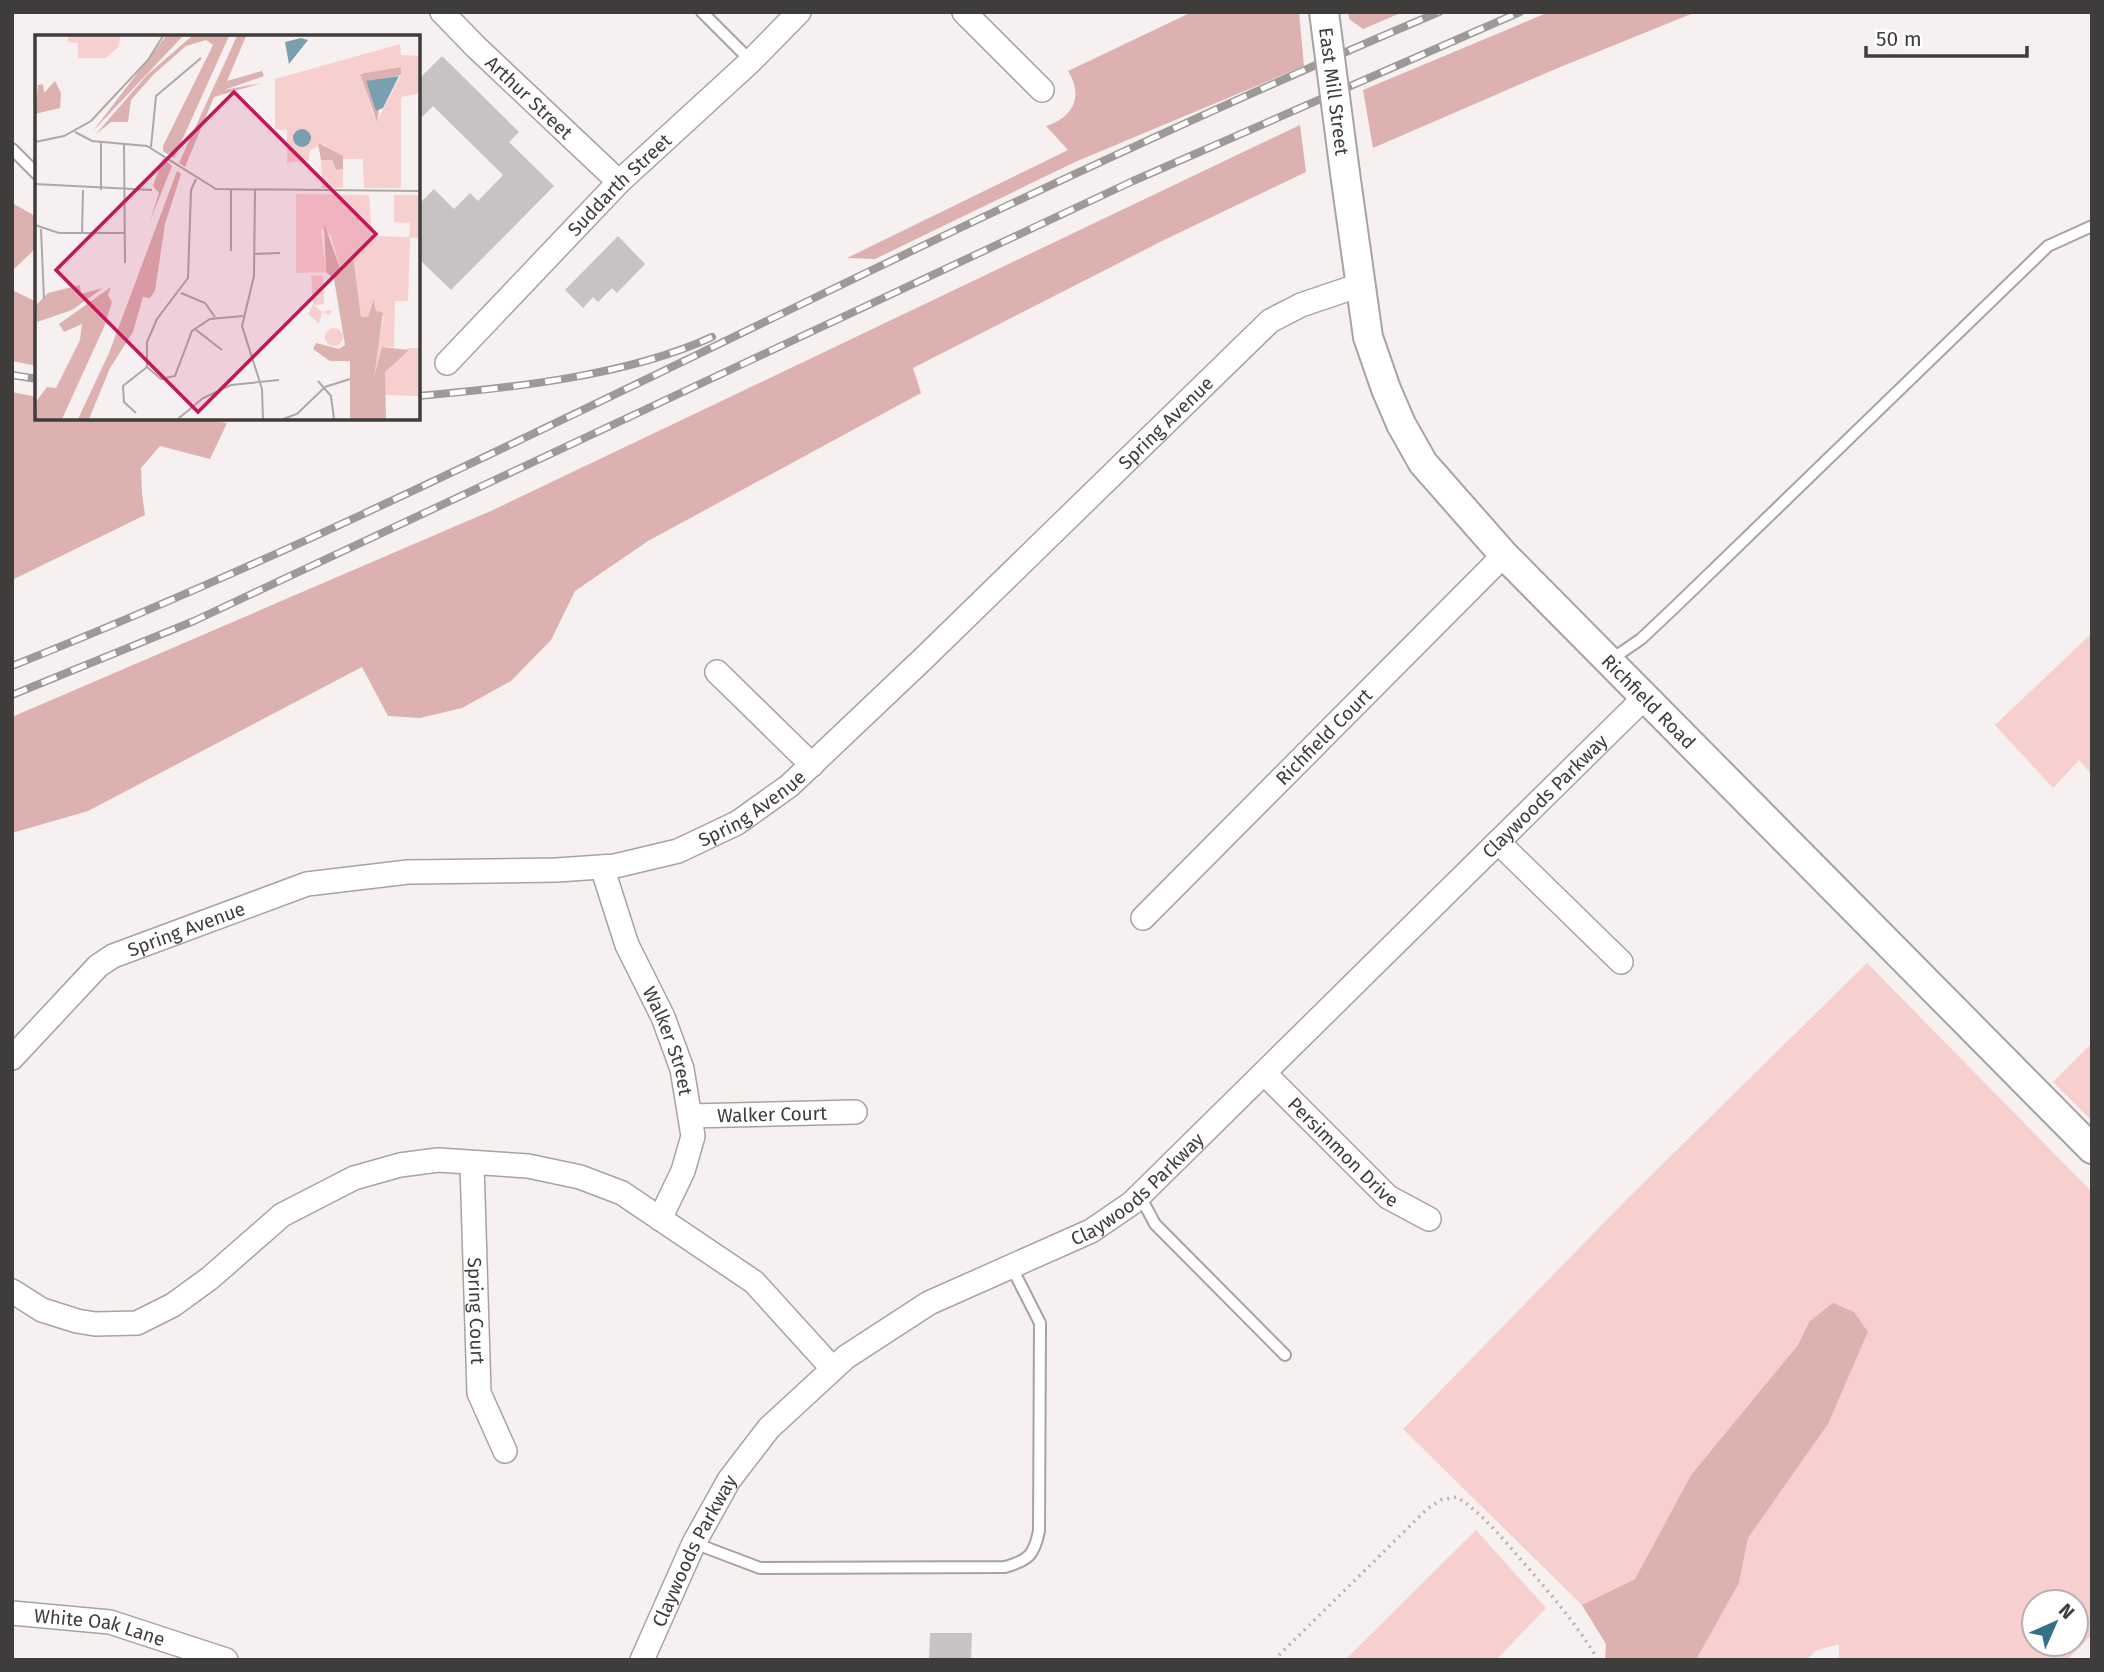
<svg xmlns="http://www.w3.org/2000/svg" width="2104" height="1672" font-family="'Fira Sans',sans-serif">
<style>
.green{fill:#f7cfce;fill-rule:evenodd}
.forest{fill:#dcb1af}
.building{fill:#c8c2c2}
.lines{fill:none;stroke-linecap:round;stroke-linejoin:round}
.service-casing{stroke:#a8a2a1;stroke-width:14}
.minor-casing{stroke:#a8a2a1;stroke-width:26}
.tertiary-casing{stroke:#a8a2a1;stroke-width:32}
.path{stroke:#b7b2b2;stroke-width:3.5;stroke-dasharray:2 5;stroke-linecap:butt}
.service{stroke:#fff;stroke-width:10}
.minor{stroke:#fff;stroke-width:23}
.tertiary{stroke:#fff;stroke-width:28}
.rail-casing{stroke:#9e9999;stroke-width:8}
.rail{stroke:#fff;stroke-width:5;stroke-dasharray:16;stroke-linecap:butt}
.tertiary-bridge-casing{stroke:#a8a2a1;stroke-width:32;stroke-linecap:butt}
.tertiary-bridge{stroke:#fff;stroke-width:28}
.labels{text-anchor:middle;stroke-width:5;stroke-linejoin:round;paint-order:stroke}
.street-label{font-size:19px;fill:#3f3c3c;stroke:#fff}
.inset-road{fill:none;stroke:#ada8a8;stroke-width:2}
.view{fill:#c2185b;fill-opacity:0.15;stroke:#c2185b;stroke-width:3.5}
.inset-edge{fill:none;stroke:#3f3c3c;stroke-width:3.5}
</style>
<rect width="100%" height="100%" fill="#f7f0f0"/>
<g class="green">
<polygon points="2092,633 2092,775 2079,760 2053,788 1995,725"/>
<path d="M1867,963L2092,1192V1635L2067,1660H1839V1644L1815,1651L1807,1660H1696L1739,1583L1748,1538L1828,1424L1868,1332L1809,1322L1798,1345L1691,1475L1635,1579L1582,1605L1403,1429L1627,1199ZM2034,1602H2076V1644H2034Z"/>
<polygon points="2092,1043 2092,1121 2053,1082"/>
<polygon points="1476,1530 1546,1608 1496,1660 1345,1660"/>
</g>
<g class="forest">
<path d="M1192,12H1299L1304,66L1075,162L875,259L847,258L1068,150L1046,126C1073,118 1084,96 1068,71Z"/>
<polygon points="1348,12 1403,12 1363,29 1349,19"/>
<polygon points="1549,12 1696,12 1553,70 1373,148 1363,90"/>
<polygon points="1300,125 1306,172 1164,240 913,368 921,393 648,541 575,591 551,640 511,681 462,708 420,718 388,716 362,667 88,811 12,833 12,717 493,510"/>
<polygon points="12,203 37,217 37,247 12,271"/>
<polygon points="12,290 37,302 37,366 12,361"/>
<polygon points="12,392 37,397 37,418 194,418 227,423 210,459 160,446 141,468 142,494 145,515 12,580"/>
<polygon points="1833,1303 1854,1312 1868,1332 1828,1424 1748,1538 1739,1583 1696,1660 1605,1660 1606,1644 1582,1605 1635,1579 1691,1475 1798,1345 1809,1322"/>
</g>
<g class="building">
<polygon points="442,56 519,132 509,142 554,186 451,290 418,258 418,205 434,189 454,209 470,193 478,201 503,175 433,106 418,121 418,80"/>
<polygon points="618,236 645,264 617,293 612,288 598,302 593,297 583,308 565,290"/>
<polygon points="930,1633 972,1633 971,1660 929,1660"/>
</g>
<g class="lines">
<g class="service-casing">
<g id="service">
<polyline points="702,12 751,61"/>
<polyline points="12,149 37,174"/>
<polyline points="1609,661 1641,639 1676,606 2048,246 2092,226"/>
<polyline points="1140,1196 1155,1224 1285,1355"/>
<path d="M694,1543L760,1568L1005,1567C1029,1560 1034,1555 1039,1531L1040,1323L1011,1266"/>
</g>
</g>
<g class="minor-casing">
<g id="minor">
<path id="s1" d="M442,12L476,47L619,182"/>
<polyline points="964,12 1042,90"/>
<path id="s2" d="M447,363L619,182L751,61L799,12"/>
<polyline points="717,672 812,765"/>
<polyline points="1498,842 1621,962"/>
<path id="s3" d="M602,867L627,945L663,1017L682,1069L693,1136L683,1171L660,1219"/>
<path id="s4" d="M1143,918L1504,555"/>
<path id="s5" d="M12,1058L98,966L113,956L307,884L408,872L557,870L615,866L678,851L737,823L789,786L924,658L1270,321L1301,305L1360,285"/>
<path id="s6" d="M1264,1073L1388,1197L1429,1219"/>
<path id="s7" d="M690,1116L855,1112"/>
<path id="s8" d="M472,1164L479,1393L505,1451"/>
<polyline points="12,1291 42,1310 77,1321 95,1324 137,1323 173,1305 210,1278 282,1215 354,1178 400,1165 438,1160 528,1166 580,1177 622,1193 754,1282 833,1369"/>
<path id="s9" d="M12,1613L110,1622L226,1660"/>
<path id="s10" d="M642,1660L694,1543L729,1480L769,1428L846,1357L929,1303L1091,1231L1132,1203L1645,697"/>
</g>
</g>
<g class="tertiary-casing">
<g id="tertiary">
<path id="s11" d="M1345,173L1368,337L1386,389L1401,424L1423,463L1504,555L2092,1149"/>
</g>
</g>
<path class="path" d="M1274,1660L1427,1509L1441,1500L1457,1497C1483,1514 1502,1538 1522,1561C1548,1591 1575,1622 1595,1655L1593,1660"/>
<use href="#service" class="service"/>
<use href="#minor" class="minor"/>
<use href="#tertiary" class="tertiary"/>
<g class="rail-casing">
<g id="rail">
<polyline points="12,375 37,379"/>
<path d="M418,396C511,388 627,376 712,337"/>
<path d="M12,666C284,558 545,428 808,301C1016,200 1226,102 1439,12"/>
<polyline points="12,695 194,621 1133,181 1520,12"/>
</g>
</g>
<use href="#rail" class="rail"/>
<g class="tertiary-bridge-casing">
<g id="tertiary-bridge">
<path id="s12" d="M1324,12L1345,173"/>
</g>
</g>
<use href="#tertiary-bridge" class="tertiary-bridge"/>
</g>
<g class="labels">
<g class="street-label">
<text dy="7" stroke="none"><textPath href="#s12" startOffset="80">East Mill Street</textPath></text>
<text dy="7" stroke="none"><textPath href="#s1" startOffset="122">Arthur Street</textPath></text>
<text dy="7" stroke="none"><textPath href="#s2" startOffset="248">Suddarth Street</textPath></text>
<text dy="7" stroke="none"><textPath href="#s5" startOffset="1377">Spring Avenue</textPath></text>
<text dy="7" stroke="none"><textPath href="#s11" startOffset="632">Richfield Road</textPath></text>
<text dy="7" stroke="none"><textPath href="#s4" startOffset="256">Richfield Court</textPath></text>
<text dy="7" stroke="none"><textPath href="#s10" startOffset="1276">Claywoods Parkway</textPath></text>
<text dy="7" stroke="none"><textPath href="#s5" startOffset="810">Spring Avenue</textPath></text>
<text dy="7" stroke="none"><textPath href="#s5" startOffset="222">Spring Avenue</textPath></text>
<text dy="7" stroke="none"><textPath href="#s3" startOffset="187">Walker Street</textPath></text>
<text dy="7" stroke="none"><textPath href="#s7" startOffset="82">Walker Court</textPath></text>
<text dy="7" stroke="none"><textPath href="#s6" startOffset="112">Persimmon Drive</textPath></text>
<text dy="7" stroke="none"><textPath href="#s10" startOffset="709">Claywoods Parkway</textPath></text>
<text dy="7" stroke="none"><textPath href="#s8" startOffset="147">Spring Court</textPath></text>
<text dy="7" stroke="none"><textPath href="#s10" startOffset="121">Claywoods Parkway</textPath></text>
<text dy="7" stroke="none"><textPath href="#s9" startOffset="89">White Oak Lane</textPath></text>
</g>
</g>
<g transform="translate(35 35)">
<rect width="385" height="385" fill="#f7f0f0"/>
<path d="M33,1H85L84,11L71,23H43V8L33,7ZM365,9L366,20L385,21V58L366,62V153H329L328,124H308L290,115V109L275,115L274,125L252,128V95L240,94V44ZM325,38L366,40L342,86L338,79ZM286,125H297L301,135L308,134V153H287ZM261,159L334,160L337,201L374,202L375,188L359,187V160H385V203H375L373,266H360L359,312H347L342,341L338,334L349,281L341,276L340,266L333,282H326L318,221L306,236L296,201L286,194L291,237L261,238ZM276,240L288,241L289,269L279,270L287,277L296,275V280L287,277L284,289L273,279L278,269ZM290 302a9 9 0 1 1 18 0a9 9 0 1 1-18 0ZM373,313H385V361L350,360V337Z" fill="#f7cfce" fill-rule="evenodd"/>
<path d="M141,1L147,2L58,96L130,2ZM157,1H194L139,123L128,116V111L178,10L171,5L151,11L118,40L96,65L93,87H76L61,99L112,40ZM202,1H211L192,46L227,36L229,41L189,55L227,48L179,62L150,132L144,128ZM366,32V40L331,47L344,77L342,87L325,39ZM20,46L26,58L25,73L0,79L3,50L8,49L9,58ZM283,108L308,121V134L301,135L297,125H286ZM128,123L137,131L115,186L124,158L118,151ZM142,136L146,139L130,189L120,256L115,263L108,262L98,297L75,333L54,384H43L74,318ZM289,189L306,236L318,221L326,282H333L339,264L341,276L348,278L339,342L347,312L374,315L350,337L351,384H315V326H295L278,314L281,308L304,314L310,310L299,244L291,237ZM45,250L46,259L68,253L37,275L2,287L0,271L13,258ZM76,252L73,260L77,267L69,292L27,384H0V368L12,352L21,353L45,305L47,289L29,297L24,289Z" fill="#dcb1af"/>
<path d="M266,3L273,5L254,29L250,7ZM364,41L348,73L341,76L331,46ZM258 103a9 9 0 1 1 18 0a9 9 0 1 1-18 0Z" fill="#78a0b1"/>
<path class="inset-road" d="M40,97L57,106L112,111L181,154L385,156M0,107L29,101L56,86L113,25L128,1M66,107V155M89,108L90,228M116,112L121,61L166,23M161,144L156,155L153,243L122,284L112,307V332L126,344L140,341L157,296L175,284L208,281M0,149L117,155M196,155V216M220,155L219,241L207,291L227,354L228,384M0,190L24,198H89M6,194L9,264M47,199L48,155M219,219L245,218M146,258L170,268L180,282M160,294L187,315M283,346L296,361L299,384M101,378L89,367L88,351L112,332M143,384L168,363L196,350L244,345M248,384L262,379L290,352L315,344"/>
<path class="view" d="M199,57L341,199L163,377L21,235Z"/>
<rect width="385" height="385" class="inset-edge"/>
</g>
<rect width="2104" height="1672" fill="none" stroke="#3f3c3c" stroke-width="28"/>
<g transform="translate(2055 1623) rotate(45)"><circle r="33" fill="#ffffff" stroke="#b2b1b1" stroke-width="2"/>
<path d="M0-5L12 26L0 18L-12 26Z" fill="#347087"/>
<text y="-10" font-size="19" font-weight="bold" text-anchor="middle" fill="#3f3c3c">N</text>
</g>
<path d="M1866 46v10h161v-10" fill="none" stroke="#3f3c3c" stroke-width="3.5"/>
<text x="1876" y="46" font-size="21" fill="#3f3c3c" stroke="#ffffff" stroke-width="5" paint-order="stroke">50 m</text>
</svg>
